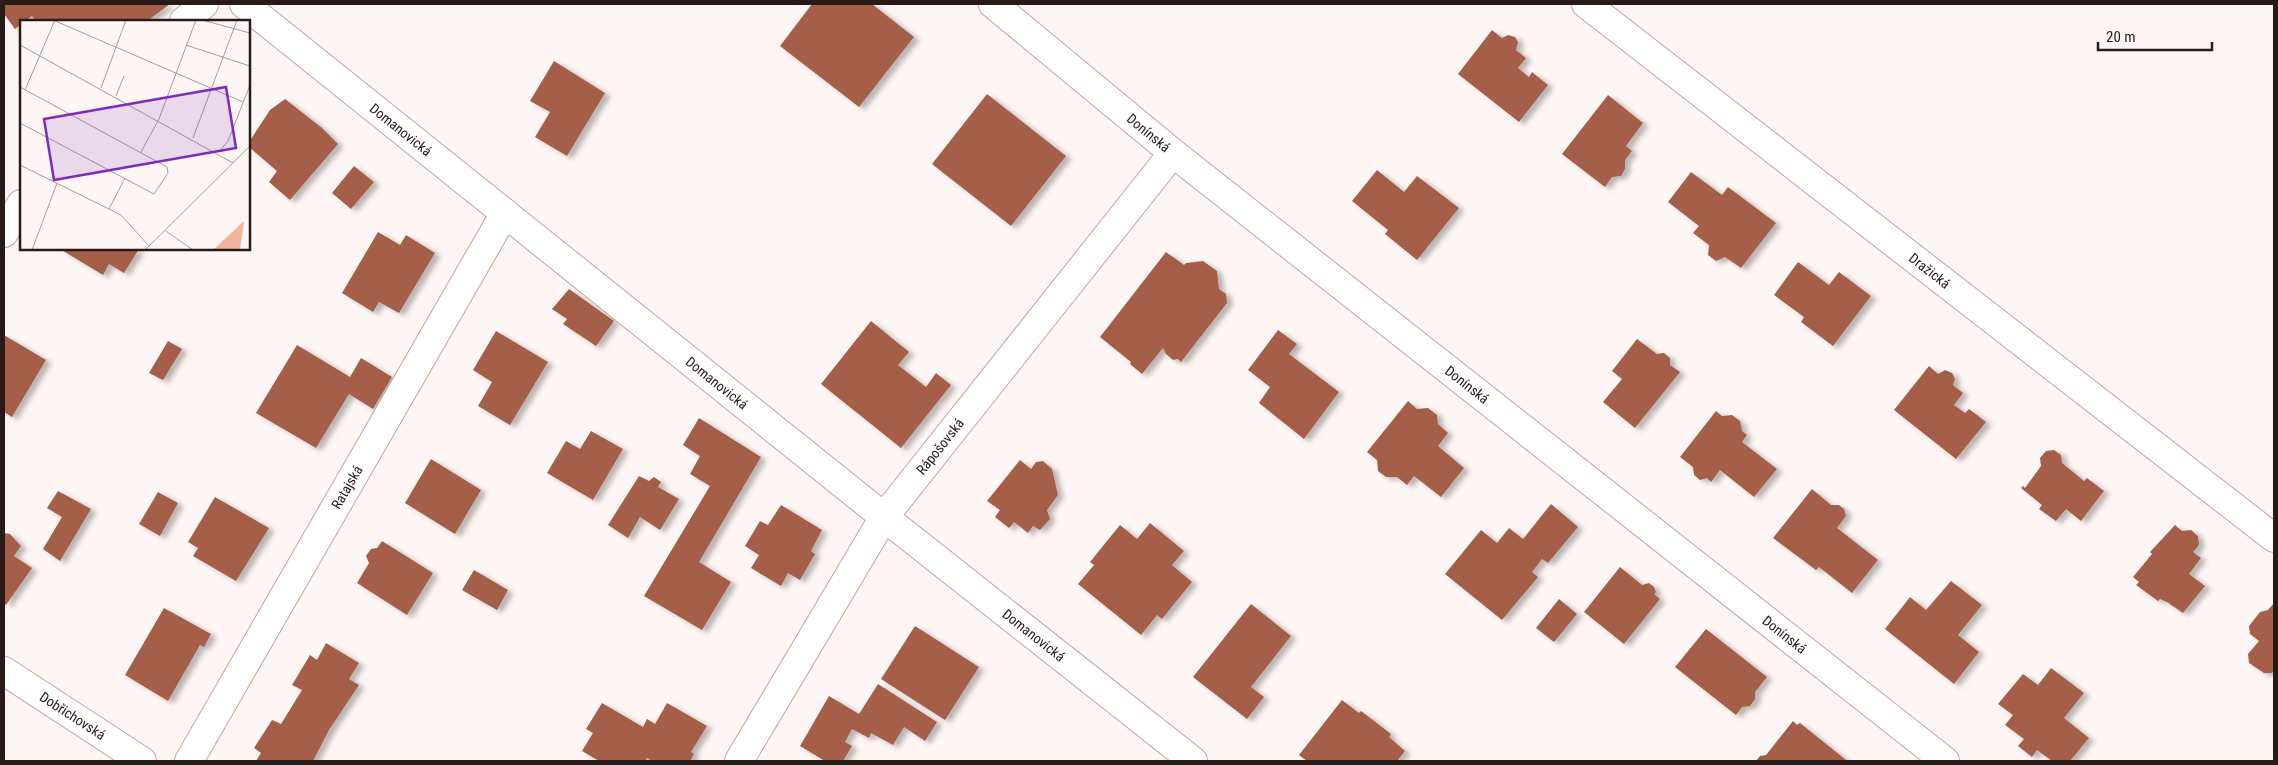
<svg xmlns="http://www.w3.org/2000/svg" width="2278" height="765" font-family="'Roboto Condensed',sans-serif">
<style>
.building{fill:#a55f48;filter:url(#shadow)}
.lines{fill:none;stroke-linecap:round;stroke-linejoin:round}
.minor-casing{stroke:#c7a499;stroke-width:30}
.minor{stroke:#fff;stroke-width:28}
.labels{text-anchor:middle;stroke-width:5;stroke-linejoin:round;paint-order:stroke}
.street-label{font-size:14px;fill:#281b17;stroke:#fef6f4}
.inset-road{fill:none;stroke:#a89e9c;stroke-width:1}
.view{fill:#7b2cbf;fill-opacity:0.15;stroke:#7b2cbf;stroke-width:2.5}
.inset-edge{fill:none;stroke:#281b17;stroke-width:2.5}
</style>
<defs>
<filter id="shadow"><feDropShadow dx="5.5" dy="3" stdDeviation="2.5" flood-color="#0004"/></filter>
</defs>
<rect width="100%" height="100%" fill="#fef6f4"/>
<g class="building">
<polygon points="4,4 170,4 147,21 36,21 32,16 25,21 21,21 21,24 15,29 4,14"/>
<polygon points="812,4 872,4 914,37 859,107 780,46"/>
<polygon points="1492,30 1502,38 1508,35 1515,37 1518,42 1516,50 1526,58 1518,68 1529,77 1532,72 1548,85 1519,122 1458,74"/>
<polygon points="554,61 605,93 567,156 535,137 550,112 530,101"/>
<polygon points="987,94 1066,156 1011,226 932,164"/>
<polygon points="1608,95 1643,123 1626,146 1632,151 1625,160 1625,169 1621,176 1612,177 1605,187 1562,154"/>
<polygon points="285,99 322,128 338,144 290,200 269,182 277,171 249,147 249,142 270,110"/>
<polygon points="354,166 374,182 351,209 332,193"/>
<polygon points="1377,170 1404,192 1417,176 1459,208 1417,260 1385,234 1388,230 1352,201"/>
<polygon points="1691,172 1722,195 1728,187 1776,223 1741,268 1725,257 1716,261 1708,255 1709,245 1693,233 1699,226 1668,202"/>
<polygon points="378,232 400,245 406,235 435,253 399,313 379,302 373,312 342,293"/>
<polygon points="60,249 139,249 124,273 109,264 103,275"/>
<polygon points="1166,252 1184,265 1186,263 1203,261 1217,271 1219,289 1226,294 1227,303 1181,362 1178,359 1173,360 1166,354 1163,348 1142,374 1130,364 1131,362 1100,337"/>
<polygon points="1798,262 1829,285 1839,272 1871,296 1833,346 1801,322 1804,317 1774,295"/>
<polygon points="569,289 614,321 596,346 563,324 567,319 552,309"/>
<polygon points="871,321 909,352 898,365 926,387 936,373 951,385 901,448 821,384"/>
<polygon points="1278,330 1297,344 1289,354 1339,392 1304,439 1259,403 1270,387 1248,370"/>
<polygon points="496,331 548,362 510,425 478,406 492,382 473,370"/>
<polygon points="4,335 46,360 12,417 4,412"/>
<polygon points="1637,339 1657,354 1664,353 1670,358 1670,365 1680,372 1635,428 1603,402 1622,379 1612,371"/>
<polygon points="168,341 182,349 163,380 149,373"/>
<polygon points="297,345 350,377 361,358 392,377 373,409 349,394 316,448 256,413"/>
<polygon points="1929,366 1938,374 1945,370 1952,373 1955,379 1953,385 1963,393 1954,405 1965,413 1969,409 1986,422 1956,459 1894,410"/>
<polygon points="1408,401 1417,409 1428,408 1437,415 1438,424 1448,433 1438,446 1464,468 1441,497 1414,476 1407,485 1397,477 1386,477 1378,471 1377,460 1367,452"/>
<polygon points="1716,411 1722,416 1732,415 1740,421 1742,431 1747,435 1742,442 1777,469 1754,497 1720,470 1711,482 1707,478 1700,480 1694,475 1693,467 1680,457"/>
<polygon points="699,418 761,457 699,562 731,582 702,630 644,596 710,486 690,474 700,456 683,445"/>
<polygon points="591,431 623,449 593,500 547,473 566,441 580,449"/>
<polygon points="2054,450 2061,455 2062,463 2084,481 2087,478 2104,491 2081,521 2066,509 2056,521 2039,509 2042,505 2021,488 2023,486 2025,488 2041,466 2040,458 2046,451"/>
<polygon points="431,459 481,490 455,534 405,503"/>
<polygon points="1020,460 1031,469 1036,462 1043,461 1052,469 1058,495 1047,510 1050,519 1040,530 1033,526 1028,533 1014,522 1009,528 995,517 1000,510 987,501"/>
<polygon points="639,476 649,481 654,477 661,482 658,487 679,499 660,530 640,517 628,538 608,525"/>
<polygon points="1812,489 1831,505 1839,505 1844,509 1846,516 1837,528 1878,560 1852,593 1819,567 1816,570 1773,538"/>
<polygon points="58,491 91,509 60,561 43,549 62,517 47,508"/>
<polygon points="158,492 178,503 160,536 139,524"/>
<polygon points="215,497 269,528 236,581 193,556 198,548 188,542"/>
<polygon points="1551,504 1578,527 1548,563 1542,559 1532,572 1538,577 1502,620 1445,574 1481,530 1497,543 1509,528 1523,539"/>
<polygon points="781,505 822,530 811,551 815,554 800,580 788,573 781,586 751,568 759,555 745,546 760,521 768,525"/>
<polygon points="1150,523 1184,551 1172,565 1192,582 1162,619 1157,615 1141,635 1078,584 1094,565 1090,562 1120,525 1137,539"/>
<polygon points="2175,525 2182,531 2191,530 2198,536 2199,545 2193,552 2201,558 2189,574 2205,586 2183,613 2167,602 2160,599 2158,601 2136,585 2139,582 2133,577 2152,554 2150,552"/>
<polygon points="4,533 10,534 21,546 14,556 32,568 6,605 4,603"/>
<polygon points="382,541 433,573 407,615 357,583 369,563 366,556 371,549 377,548"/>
<polygon points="1620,567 1642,585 1649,583 1654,587 1656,592 1654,594 1660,599 1624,644 1584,612"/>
<polygon points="474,570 508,590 497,610 462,590"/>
<polygon points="1951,581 1982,605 1958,635 1979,652 1954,684 1885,629 1910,597 1926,610"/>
<polygon points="1559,599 1577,614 1554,642 1536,628"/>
<polygon points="2274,603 2274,670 2272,673 2264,673 2249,663 2248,654 2259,641 2250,634 2249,626 2260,612 2268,610"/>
<polygon points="1251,604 1291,636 1251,687 1264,697 1247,719 1193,677"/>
<polygon points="164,608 211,634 204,647 200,645 168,701 125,675"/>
<polygon points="915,626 979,667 945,720 881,679"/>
<polygon points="1706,629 1767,677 1755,692 1755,699 1750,706 1742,707 1736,715 1675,667"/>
<polygon points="326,643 359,663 349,679 359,685 329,730 313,761 256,761 261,753 254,748 272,720 281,724 302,690 292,685 310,655 317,660"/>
<polygon points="2051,668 2084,693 2064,718 2089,738 2070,761 2052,761 2037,750 2032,757 2018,746 2024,739 2005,725 2013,715 1998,704 2023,674 2038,685"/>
<polygon points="878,684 937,722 925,741 904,727 893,745 871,733 869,738 852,729 845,742 852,746 843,761 825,761 800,746 829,696 859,714"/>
<polygon points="1342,700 1359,713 1361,711 1391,734 1389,737 1405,751 1397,761 1307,761 1299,755"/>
<polygon points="602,703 643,727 647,719 655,724 667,703 707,726 691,752 694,754 690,761 652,761 647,758 645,761 599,761 582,751 593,733 586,729"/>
<polygon points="1793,721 1797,725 1800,723 1846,760 1845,761 1756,761 1760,756 1766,755"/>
</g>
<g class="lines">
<g class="minor-casing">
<g id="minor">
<path id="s1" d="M244,4L884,517L1193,761"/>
<path id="s2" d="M993,4L1173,153L1945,761"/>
<path id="s3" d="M1586,4L2274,538"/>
<polyline points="184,21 204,4"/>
<polyline points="4,233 21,204"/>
<path id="s4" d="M4,671L142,761"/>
<path id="s5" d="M189,761L505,213"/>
<path id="s6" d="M739,761L884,517L1173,153"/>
</g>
</g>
<use href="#minor" class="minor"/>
</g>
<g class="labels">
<g class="street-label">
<text dy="5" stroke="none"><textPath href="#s1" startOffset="201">Domanovická</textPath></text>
<text dy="5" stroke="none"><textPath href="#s2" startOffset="202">Donínská</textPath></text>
<text dy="5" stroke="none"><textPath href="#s3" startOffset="435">Dražická</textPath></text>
<text dy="5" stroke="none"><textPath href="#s1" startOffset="606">Domanovická</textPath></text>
<text dy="5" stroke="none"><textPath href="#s2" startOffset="608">Donínská</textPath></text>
<text dy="5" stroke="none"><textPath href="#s6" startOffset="374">Rápošovská</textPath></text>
<text dy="5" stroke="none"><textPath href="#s5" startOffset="316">Ratajská</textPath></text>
<text dy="5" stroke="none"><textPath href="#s2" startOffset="1012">Donínská</textPath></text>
<text dy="5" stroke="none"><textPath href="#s1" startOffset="1011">Domanovická</textPath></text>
<text dy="5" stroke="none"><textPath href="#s4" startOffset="82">Dobřichovská</textPath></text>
</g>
</g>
<g transform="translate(20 20)">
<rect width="230" height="230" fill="#fef6f4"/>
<path d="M224,201L220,230H193Z" fill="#f4b39e"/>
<path class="inset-road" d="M33,0L223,82M182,0L230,13M0,25L213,143M166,25L230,46M0,67L147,147L148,153L134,174L0,103M81,68L106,0M5,70L35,0M96,76L104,56M173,118L217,0M121,132L139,99L176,0M199,132L208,121L230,65M0,145L101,195L129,226M89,189L105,158M146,211L173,230M12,230L37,163M125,230L230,126"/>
<path class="view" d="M206,67L216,128L34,160L24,99Z"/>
<rect width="230" height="230" class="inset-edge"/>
</g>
<rect width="2278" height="765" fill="none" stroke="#281b17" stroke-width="10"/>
<path d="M2098 42v8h114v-8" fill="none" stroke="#281b17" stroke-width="2.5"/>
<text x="2106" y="42" font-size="15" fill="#281b17" stroke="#fef6f4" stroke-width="4" paint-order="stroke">20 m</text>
</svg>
